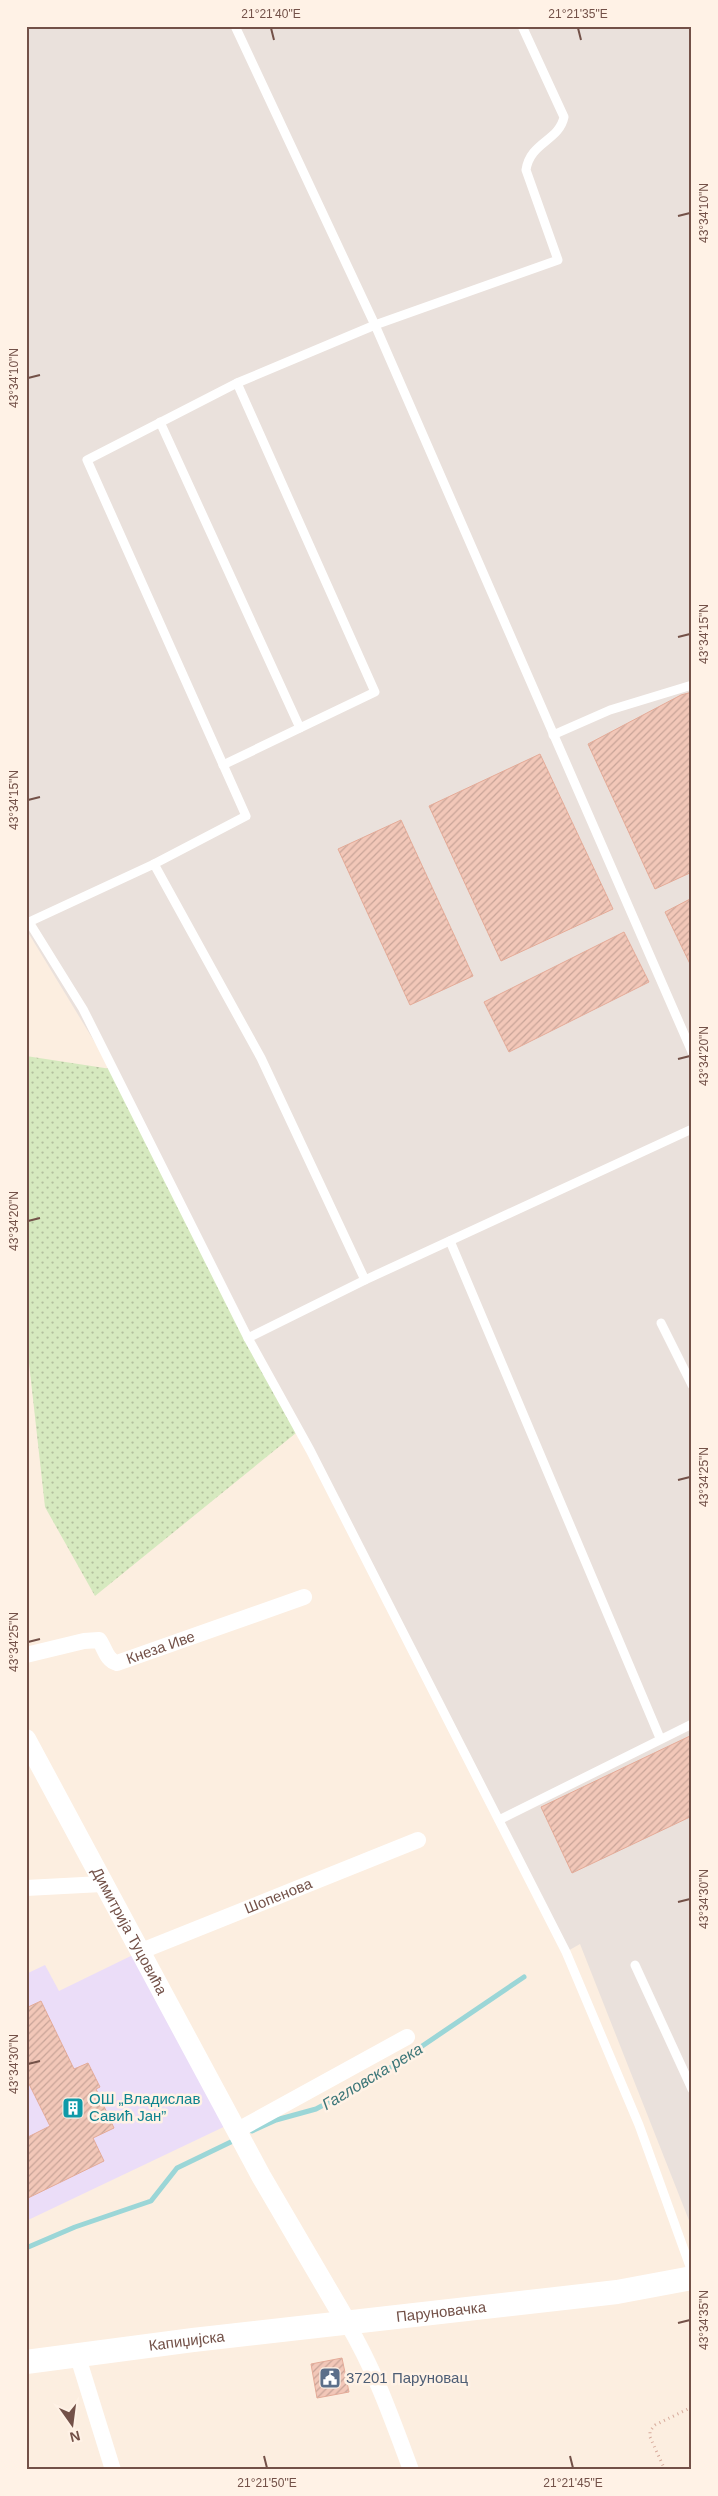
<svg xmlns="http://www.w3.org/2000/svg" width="718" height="2496" font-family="Arial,sans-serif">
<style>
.industrial{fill:#eae1dc}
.education{fill:#ebddf8}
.grass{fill:url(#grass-dots)}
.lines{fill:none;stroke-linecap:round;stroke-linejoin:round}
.stream{stroke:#9bd6d7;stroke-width:5}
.building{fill:url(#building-hatch);stroke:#e4ab98}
.path{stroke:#d6aa9b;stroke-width:3;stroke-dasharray:1 4;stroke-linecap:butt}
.service{stroke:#fff;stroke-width:9}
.minor{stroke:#fff;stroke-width:16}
.tertiary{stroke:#fff;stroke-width:20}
.secondary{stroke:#fff;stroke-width:24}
.ticks{fill:none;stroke:#735148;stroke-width:2}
.labels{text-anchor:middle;stroke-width:5;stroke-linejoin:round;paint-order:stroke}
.street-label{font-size:15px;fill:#735148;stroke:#fff2e6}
.culture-label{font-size:15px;fill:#0d838f;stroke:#fff2e6;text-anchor:start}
.service-label{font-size:15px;fill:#4e5e75;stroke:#fff2e6;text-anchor:start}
.water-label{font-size:16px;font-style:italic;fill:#3c7678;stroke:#fff2e6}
.neatline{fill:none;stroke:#735148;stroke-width:2}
.ticks-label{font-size:12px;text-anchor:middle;fill:#735148}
</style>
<defs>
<pattern id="grass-dots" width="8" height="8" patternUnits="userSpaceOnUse" patternTransform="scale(1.25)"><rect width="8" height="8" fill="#d6e9bf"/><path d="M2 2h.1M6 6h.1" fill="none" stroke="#b2bf9d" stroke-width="1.8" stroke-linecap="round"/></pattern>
<pattern id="building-hatch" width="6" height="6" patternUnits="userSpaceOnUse" patternTransform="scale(1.25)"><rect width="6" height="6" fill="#f2c7b8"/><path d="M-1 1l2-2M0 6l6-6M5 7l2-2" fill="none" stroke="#c8a498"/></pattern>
</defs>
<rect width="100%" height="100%" fill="#fceee0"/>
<polygon class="industrial" points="26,26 692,26 692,2228 580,1944 566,1952 111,1069 26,929"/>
<polygon class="education" points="139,1952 232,2123 26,2221 26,1974 45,1965 59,1991"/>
<polygon class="grass" points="26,1056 111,1069 296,1433 95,1596 45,1507 26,1336"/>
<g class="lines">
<g class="stream">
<polyline points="252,2131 276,2120 316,2109 378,2076 524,1977"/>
<polyline points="26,2248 75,2227 151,2201 177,2168 237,2139"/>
</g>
</g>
<g class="building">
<polygon points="692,692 692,872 655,889 588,744 681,695"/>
<polygon points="540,754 613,909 501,961 429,806"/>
<polygon points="401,820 473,976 410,1005 338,849"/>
<polygon points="692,898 692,968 665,912"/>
<polygon points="624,932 649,982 509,1052 484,1002"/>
<polygon points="692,1735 692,1816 572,1873 541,1807"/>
<polygon points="41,2001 74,2069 88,2063 100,2087 96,2089 114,2128 93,2138 104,2161 26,2199 26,2138 50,2126 26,2078 26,2008"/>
<polygon points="342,2358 349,2392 317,2398 311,2364"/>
</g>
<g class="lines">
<polyline class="path" points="665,2470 650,2437 650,2431 655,2425 692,2407"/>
<g class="service">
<path d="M235,26L375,325L558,260L526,170C530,142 559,141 564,117L522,26"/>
<polyline points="160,422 300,728"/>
<polyline points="553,735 610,710 692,685"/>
<polyline points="223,765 375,692 237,383"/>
<polyline points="154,864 246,816 87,460 237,383 375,325 692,1052"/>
<polyline points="450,1241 660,1738"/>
<polyline points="365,1280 261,1058 154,864 29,922 83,1009 248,1338 310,1450 566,1952 639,2125 692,2272"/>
<polyline points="661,1323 692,1385"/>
<polyline points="248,1338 365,1280 692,1129"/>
<polyline points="499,1820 692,1724"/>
<polyline points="635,1965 692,2089"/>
</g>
<g class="minor">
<path id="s1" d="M26,1655L84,1641L99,1640C105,1648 106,1660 117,1663L304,1597"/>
<polyline points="26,1888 102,1884"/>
<path id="s2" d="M139,1952L418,1840"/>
<polyline points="236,2131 407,2037"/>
<path d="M347,2323C375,2370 392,2419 411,2470"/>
<polyline points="77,2354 113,2470"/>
</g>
<path class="tertiary" id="s3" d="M26,1739L261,2176L347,2323"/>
<path class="secondary" id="s4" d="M26,2362L193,2340L617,2292L692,2278"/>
</g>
<path class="ticks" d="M271,28L274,40M578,28L581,40M678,216L690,213M28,378L40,375M678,637L690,634M28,800L40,797M678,1059L690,1056M28,1221L40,1218M678,1480L690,1477M28,1642L40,1639M678,1902L690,1899M28,2064L40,2061M678,2323L690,2320M264,2456L267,2468M570,2456L573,2468"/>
<defs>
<g id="building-square" transform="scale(1.125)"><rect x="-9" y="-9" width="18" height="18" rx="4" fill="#0f9aa8" stroke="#fff2e6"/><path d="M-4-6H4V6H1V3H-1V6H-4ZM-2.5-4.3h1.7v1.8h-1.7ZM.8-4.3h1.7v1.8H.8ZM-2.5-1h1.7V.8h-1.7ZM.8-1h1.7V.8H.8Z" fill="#fff"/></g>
<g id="civic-square" transform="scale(1.125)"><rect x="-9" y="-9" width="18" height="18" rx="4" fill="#5c6f8a" stroke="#fff2e6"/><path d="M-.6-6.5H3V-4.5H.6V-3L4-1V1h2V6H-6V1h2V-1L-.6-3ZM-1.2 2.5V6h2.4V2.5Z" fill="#fff"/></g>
</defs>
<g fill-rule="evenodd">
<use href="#building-square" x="73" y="2108"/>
<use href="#civic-square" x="330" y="2378"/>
</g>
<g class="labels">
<g class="street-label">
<text dy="5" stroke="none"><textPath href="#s1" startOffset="151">Кнеза Иве</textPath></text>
<text dy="5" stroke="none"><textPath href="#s2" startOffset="150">Шопенова</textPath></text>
<text dy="5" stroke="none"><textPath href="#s3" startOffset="218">Димитрија Туцовића</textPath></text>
<text dy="5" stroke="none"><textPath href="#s4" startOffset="418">Паруновачка</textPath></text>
<text dy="5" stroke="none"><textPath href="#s4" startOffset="162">Капиџијска</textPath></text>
</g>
<g class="culture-label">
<text x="89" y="2104">ОШ „Владислав<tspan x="89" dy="17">Савић Јан”</tspan></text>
</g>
<g class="service-label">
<text x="346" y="2383">37201 Паруновац</text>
</g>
<g class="water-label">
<text transform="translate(372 2076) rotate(-31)" y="6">Гагловска река</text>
</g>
</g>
<rect width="718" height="2496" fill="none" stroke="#fff2e6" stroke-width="55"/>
<g transform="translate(72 2424) rotate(166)" stroke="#fff2e6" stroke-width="4" paint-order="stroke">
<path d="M0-4L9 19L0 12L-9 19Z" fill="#735148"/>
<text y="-8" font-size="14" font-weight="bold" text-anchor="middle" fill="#735148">N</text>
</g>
<rect x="28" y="28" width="662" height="2440" class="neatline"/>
<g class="ticks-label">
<text x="271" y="18">21°21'40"E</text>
<text x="578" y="18">21°21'35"E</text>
<text transform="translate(704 213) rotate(-90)" y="4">43°34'10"N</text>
<text transform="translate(14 378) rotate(-90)" y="4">43°34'10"N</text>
<text transform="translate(704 634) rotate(-90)" y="4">43°34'15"N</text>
<text transform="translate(14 800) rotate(-90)" y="4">43°34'15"N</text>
<text transform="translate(704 1056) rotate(-90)" y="4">43°34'20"N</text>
<text transform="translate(14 1221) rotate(-90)" y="4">43°34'20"N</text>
<text transform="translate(704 1477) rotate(-90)" y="4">43°34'25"N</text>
<text transform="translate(14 1642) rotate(-90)" y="4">43°34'25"N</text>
<text transform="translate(704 1899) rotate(-90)" y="4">43°34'30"N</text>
<text transform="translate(14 2064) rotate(-90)" y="4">43°34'30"N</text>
<text transform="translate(704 2320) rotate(-90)" y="4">43°34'35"N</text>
<text x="267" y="2487">21°21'50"E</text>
<text x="573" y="2487">21°21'45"E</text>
</g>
</svg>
